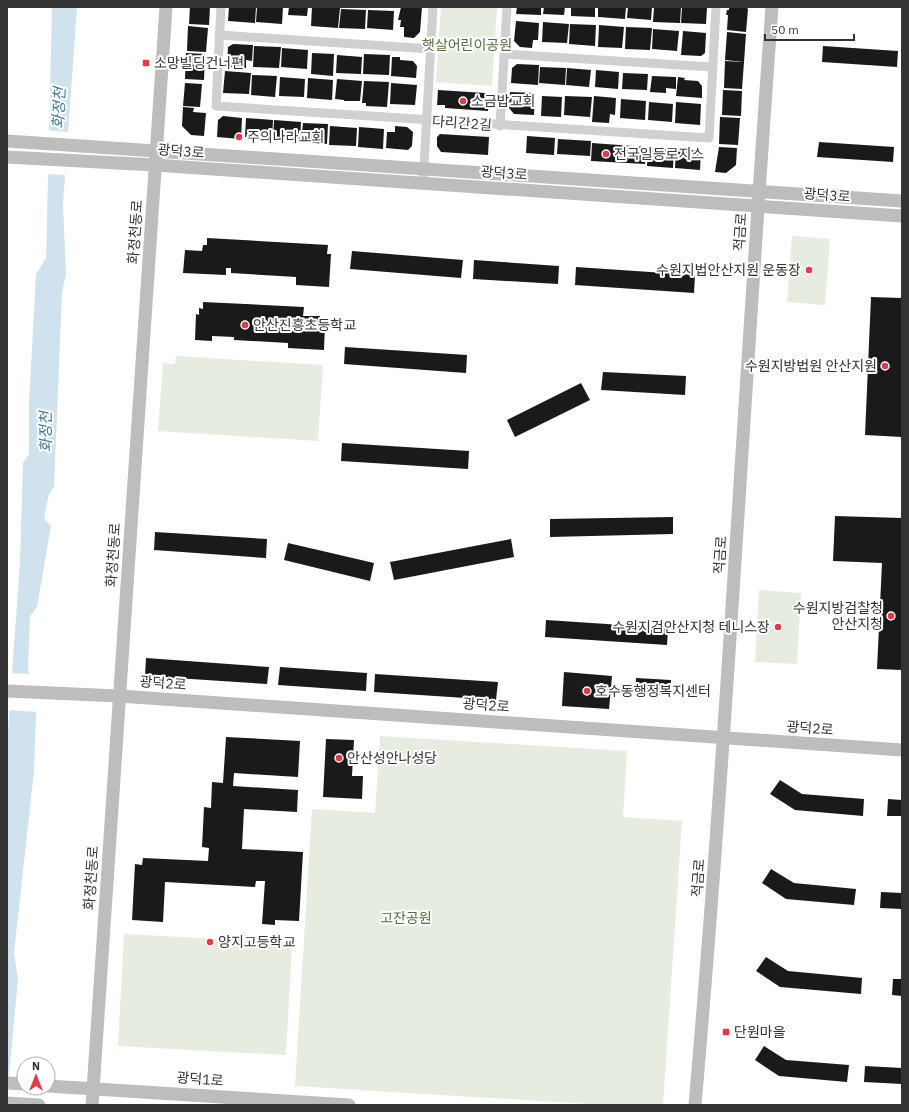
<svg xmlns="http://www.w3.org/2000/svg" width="909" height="1112" font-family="'IBM Plex Sans','Noto Sans KR',sans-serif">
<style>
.green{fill:#e6ecdf}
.water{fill:#cfe2ee}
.pier{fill:#fff}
.building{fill:#1a1a1a}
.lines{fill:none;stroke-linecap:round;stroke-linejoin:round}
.street{stroke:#d0d0d0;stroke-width:9}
.secondary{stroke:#bdbdbd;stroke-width:13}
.poi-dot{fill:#e63946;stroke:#fff;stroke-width:1.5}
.labels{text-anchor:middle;stroke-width:4;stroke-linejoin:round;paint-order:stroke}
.park-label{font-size:14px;fill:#56703f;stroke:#fff}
.poi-label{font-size:14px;fill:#333;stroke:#fff;text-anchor:start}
.street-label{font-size:14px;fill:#333;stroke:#fff}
.water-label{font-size:15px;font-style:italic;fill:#3f7597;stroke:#fff}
</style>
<rect width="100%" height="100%" fill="#fff"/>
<g class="green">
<polygon points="441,7 497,7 492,86 436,82"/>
<polygon points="792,236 830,239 825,305 787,302"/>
<polygon points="176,356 323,365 318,441 158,431 163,363 175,364"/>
<polygon points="759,590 801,593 797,664 755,662"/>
<polygon points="380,736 627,751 623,817 682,821 663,1105 604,1105 295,1086 312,809 375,813"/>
<polygon points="124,934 292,943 286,1055 118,1046"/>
</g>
<polygon class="water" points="52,7 77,7 63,204 66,274 62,292 54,487 49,494 44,518 51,526 37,607 30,616 28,668 36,712 34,771 14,953 18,979 7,1096 7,745 20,562 23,463 29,454 29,403 36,274 46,258"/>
<g class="pier">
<polygon points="47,130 70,132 67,175 46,174"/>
<polygon points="10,673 31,674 38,712 7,710"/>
</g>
<g class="building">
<polygon points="190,7 210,7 209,25 189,24"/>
<polygon points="229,7 256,7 255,23 228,21"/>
<polygon points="257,7 283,7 282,24 256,22"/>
<polygon points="289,7 308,7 307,16 288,15"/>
<polygon points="312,7 340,8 338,28 311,26"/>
<polygon points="401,7 422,7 420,32 414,38 404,37 404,27 400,27 401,20 398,20"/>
<polygon points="517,7 541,7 541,15 516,14"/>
<polygon points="544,7 565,7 564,15 543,14"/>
<polygon points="571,7 595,7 595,17 571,16"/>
<polygon points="598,7 626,7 625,19 598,17"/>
<polygon points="628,7 652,7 651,20 627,18"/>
<polygon points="654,7 681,7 680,23 653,22"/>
<polygon points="682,7 706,7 707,8 706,24 681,23"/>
<polygon points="729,7 746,7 748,9 746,32 727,30 728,15 726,15 727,10 729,10"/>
<polygon points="341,9 366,10 365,29 339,28"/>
<polygon points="368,10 394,11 393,30 367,28"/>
<polygon points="516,21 539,23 538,40 533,40 532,48 520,47 514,41"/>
<polygon points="543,22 569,24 567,43 542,42"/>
<polygon points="570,24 596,25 595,46 569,44"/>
<polygon points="599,25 624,27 622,48 598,47"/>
<polygon points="188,26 208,28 206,52 187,51"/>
<polygon points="626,27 652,28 650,50 625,49"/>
<polygon points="653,29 679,31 677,51 652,49"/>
<polygon points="683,31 706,33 705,53 701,56 681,55"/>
<polygon points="727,32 746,34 744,62 725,60"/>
<polygon points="233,44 253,45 252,61 246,60 246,68 227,67 228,47"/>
<polygon points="254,46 281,47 279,68 253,67"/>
<polygon points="823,46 898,51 897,67 822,62"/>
<polygon points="282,48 308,50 307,69 281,67"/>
<polygon points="186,53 205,54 204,80 185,79"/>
<polygon points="312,53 334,54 333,76 311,74"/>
<polygon points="364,54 390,55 389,75 363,74"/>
<polygon points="337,55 362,57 361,74 336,73"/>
<polygon points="392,57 400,57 400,60 413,61 417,66 416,78 391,76"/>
<polygon points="725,61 744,62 742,89 724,88"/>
<polygon points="517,64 539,65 538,85 511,83 512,68"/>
<polygon points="540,67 566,68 565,85 539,83"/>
<polygon points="567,68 591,70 589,87 566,85"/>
<polygon points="596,70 619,72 618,89 595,87"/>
<polygon points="225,71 251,73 249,94 223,93"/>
<polygon points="623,73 648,74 647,90 622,89"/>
<polygon points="252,75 277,76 275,97 251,95"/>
<polygon points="652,76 676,77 676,89 666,88 666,93 650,92"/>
<polygon points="280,77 305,79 304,97 279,96"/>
<polygon points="678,77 685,78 684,80 698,81 702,86 702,98 676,96"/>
<polygon points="308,78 333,80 332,100 307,98"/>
<polygon points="337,79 362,81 360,101 344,101 344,100 335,99"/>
<polygon points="364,81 389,82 387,107 366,106 366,103 362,103"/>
<polygon points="185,83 202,84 200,107 183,106"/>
<polygon points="391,83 417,85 415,105 390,104"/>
<polygon points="438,90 485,93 485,97 489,97 488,111 445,108 445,105 437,105"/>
<polygon points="723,90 742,91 741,116 722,115"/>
<polygon points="510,92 535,93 534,115 514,114 509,108"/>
<polygon points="542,96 562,97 561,117 541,116"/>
<polygon points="565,96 592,97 590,117 564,115"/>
<polygon points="594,96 616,98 615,115 610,114 609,123 592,122"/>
<polygon points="621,99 646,101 645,120 620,118"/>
<polygon points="649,102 673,104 672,122 648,120"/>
<polygon points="676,102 701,104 700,125 675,123"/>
<polygon points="183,107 194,108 193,112 206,113 204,136 191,135 182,126"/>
<polygon points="223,116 242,118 241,139 217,137 218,120"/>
<polygon points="720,117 740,118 738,145 719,144"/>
<polygon points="246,118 273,120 272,139 245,137"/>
<polygon points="274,120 301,122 300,142 273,140"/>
<polygon points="303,123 328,124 327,144 301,142"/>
<polygon points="330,126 357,128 356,146 329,145"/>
<polygon points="395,126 407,127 413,132 412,146 408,150 386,148 387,132 395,132"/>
<polygon points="359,127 384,129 383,149 358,147"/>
<polygon points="440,134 489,137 488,155 441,152 437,146 437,137"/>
<polygon points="527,136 555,138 554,155 526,153"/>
<polygon points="558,139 591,141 590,156 557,154"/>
<polygon points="819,142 894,147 893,162 817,157"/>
<polygon points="592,143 646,147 645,164 591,161"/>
<polygon points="648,147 674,149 673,168 647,166"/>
<polygon points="719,147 737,148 736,165 726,173 715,172"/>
<polygon points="676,149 701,151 700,170 675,168"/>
<polygon points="207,238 328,245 327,254 331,254 329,287 296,285 296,277 231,273 231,268 226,268 226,275 183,273 185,250 202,251 203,245 207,245"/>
<polygon points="352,251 463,260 461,278 350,269"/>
<polygon points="474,260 559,266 558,284 473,279"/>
<polygon points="576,267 695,275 694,293 575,285"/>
<polygon points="871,297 902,298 902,437 865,435"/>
<polygon points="203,302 304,307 303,316 320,316 320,322 325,323 324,350 288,348 288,343 234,340 234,337 212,336 212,341 195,340 196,314 199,315 199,308 203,309"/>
<polygon points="345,347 467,355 466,373 344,364"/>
<polygon points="603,372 686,376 685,395 601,390"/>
<polygon points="581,383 590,400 515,437 507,420"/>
<polygon points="342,443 469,451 468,469 341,461"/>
<polygon points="835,516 902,518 902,670 877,669 882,563 833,561"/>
<polygon points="673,517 673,534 550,537 550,519"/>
<polygon points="155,532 267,539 266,558 154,550"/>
<polygon points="511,539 514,557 394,580 390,562"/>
<polygon points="288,543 374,563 370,581 284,560"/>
<polygon points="546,620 668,628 667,645 545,637"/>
<polygon points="146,658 269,667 267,684 145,676"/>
<polygon points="280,667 367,673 366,691 278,685"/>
<polygon points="564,672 612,676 609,709 562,706"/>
<polygon points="375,674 498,682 496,700 374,692"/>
<polygon points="636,678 671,680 670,696 635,693"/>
<polygon points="226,737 300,741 298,777 234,773 233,786 298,790 297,812 244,809 242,849 303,852 299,921 275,920 275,925 262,924 265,881 256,881 255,887 165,882 163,922 132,920 135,864 142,865 143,858 208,861 209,848 202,847 204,807 211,808 212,782 223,783"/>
<polygon points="326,739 354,740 352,776 363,776 362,799 323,797"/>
<polygon points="780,780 802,794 864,799 863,816 795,810 770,794"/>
<polygon points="888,799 902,800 902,816 887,816"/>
<polygon points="771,869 794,883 856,889 854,905 786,899 762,883"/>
<polygon points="881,892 902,893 902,909 880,908"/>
<polygon points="766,957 788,971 862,978 861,994 780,987 756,971"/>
<polygon points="893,979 902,979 902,996 892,995"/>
<polygon points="764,1046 786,1060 849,1065 847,1082 779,1076 755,1060"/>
<polygon points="865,1066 902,1068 902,1084 864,1082"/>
</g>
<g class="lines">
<g class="street">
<polyline points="221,7 216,106 709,138 716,7"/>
<polyline points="219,35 431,49"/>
<polyline points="504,54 712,67"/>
<polyline points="500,126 507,7"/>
<polyline points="423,183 433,7"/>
</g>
<g class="secondary">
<polyline points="7,141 902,201"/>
<polyline points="7,157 155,165 902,216"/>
<polyline points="7,691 119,696 902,750"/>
<polyline points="7,1083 24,1084"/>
<polyline points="48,1086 349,1105"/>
<polyline points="7,1103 39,1105"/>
<polyline points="92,1105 166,7"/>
<path d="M695,1105C727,739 745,373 772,7"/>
</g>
</g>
<g class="poi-dot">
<rect x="142" y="59" width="8" height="8" rx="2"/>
<circle cx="463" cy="101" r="4"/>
<circle cx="239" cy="137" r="4"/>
<circle cx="606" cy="154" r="4"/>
<circle cx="809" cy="270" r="4"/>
<circle cx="245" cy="325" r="4"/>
<circle cx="885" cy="366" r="4"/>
<circle cx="891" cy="616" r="4"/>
<circle cx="778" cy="627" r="4"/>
<circle cx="587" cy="691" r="4"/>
<circle cx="339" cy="758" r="4"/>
<circle cx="210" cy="942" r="4"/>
<rect x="722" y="1028" width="8" height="8" rx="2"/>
</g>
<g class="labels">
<g class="park-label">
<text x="467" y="50">햇살어린이공원</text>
<text x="406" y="923">고잔공원</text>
</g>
<g class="poi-label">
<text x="154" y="68">소망빌딩건너편</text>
<text x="471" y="106">소금밥교회</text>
<text x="247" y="142">주의나라교회</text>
<text x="614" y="159">전국일등로지스</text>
<text x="801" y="275" text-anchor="end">수원지법안산지원 운동장</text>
<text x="253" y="330">안산진흥초등학교</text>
<text x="877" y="371" text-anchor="end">수원지방법원 안산지원</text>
<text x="883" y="613" text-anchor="end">수원지방검찰청<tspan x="883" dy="16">안산지청</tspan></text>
<text x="770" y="632" text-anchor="end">수원지검안산지청 테니스장</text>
<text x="595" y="696">호수동행정복지센터</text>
<text x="347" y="763">안산성안나성당</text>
<text x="218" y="947">양지고등학교</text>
<text x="734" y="1037">단원마을</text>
</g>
<g class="street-label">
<text transform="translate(462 123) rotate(4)" y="5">다리간2길</text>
<text transform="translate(181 151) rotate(4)" y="5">광덕3로</text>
<text transform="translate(504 173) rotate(4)" y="5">광덕3로</text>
<text transform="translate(827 195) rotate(4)" y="5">광덕3로</text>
<text transform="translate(135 232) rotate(-86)" y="5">화정천동로</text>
<text transform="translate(740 232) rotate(-86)" y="5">적금로</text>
<text transform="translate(113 555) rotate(-86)" y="5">화정천동로</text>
<text transform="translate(720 555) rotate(-86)" y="5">적금로</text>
<text transform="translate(163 683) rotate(4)" y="5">광덕2로</text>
<text transform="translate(486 705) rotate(4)" y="5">광덕2로</text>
<text transform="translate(810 728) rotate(4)" y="5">광덕2로</text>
<text transform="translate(91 878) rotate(-86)" y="5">화정천동로</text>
<text transform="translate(698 878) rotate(-86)" y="5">적금로</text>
<text transform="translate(200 1079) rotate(4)" y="5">광덕1로</text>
</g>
<g class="water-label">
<text transform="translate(59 108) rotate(-87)" y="5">화정천</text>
<text transform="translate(46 432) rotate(-91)" y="5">화정천</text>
</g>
</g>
<rect width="909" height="1112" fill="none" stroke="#333333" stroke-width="16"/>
<g transform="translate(36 1076)"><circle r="19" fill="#ffffff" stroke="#adadad"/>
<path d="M0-3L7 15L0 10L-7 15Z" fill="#e63946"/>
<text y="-6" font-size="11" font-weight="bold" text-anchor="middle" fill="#333333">N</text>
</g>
<path d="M765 34v6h89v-6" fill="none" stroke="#333333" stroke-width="2"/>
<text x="771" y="34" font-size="12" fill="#333333" stroke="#ffffff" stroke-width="3" paint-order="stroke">50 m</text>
</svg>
